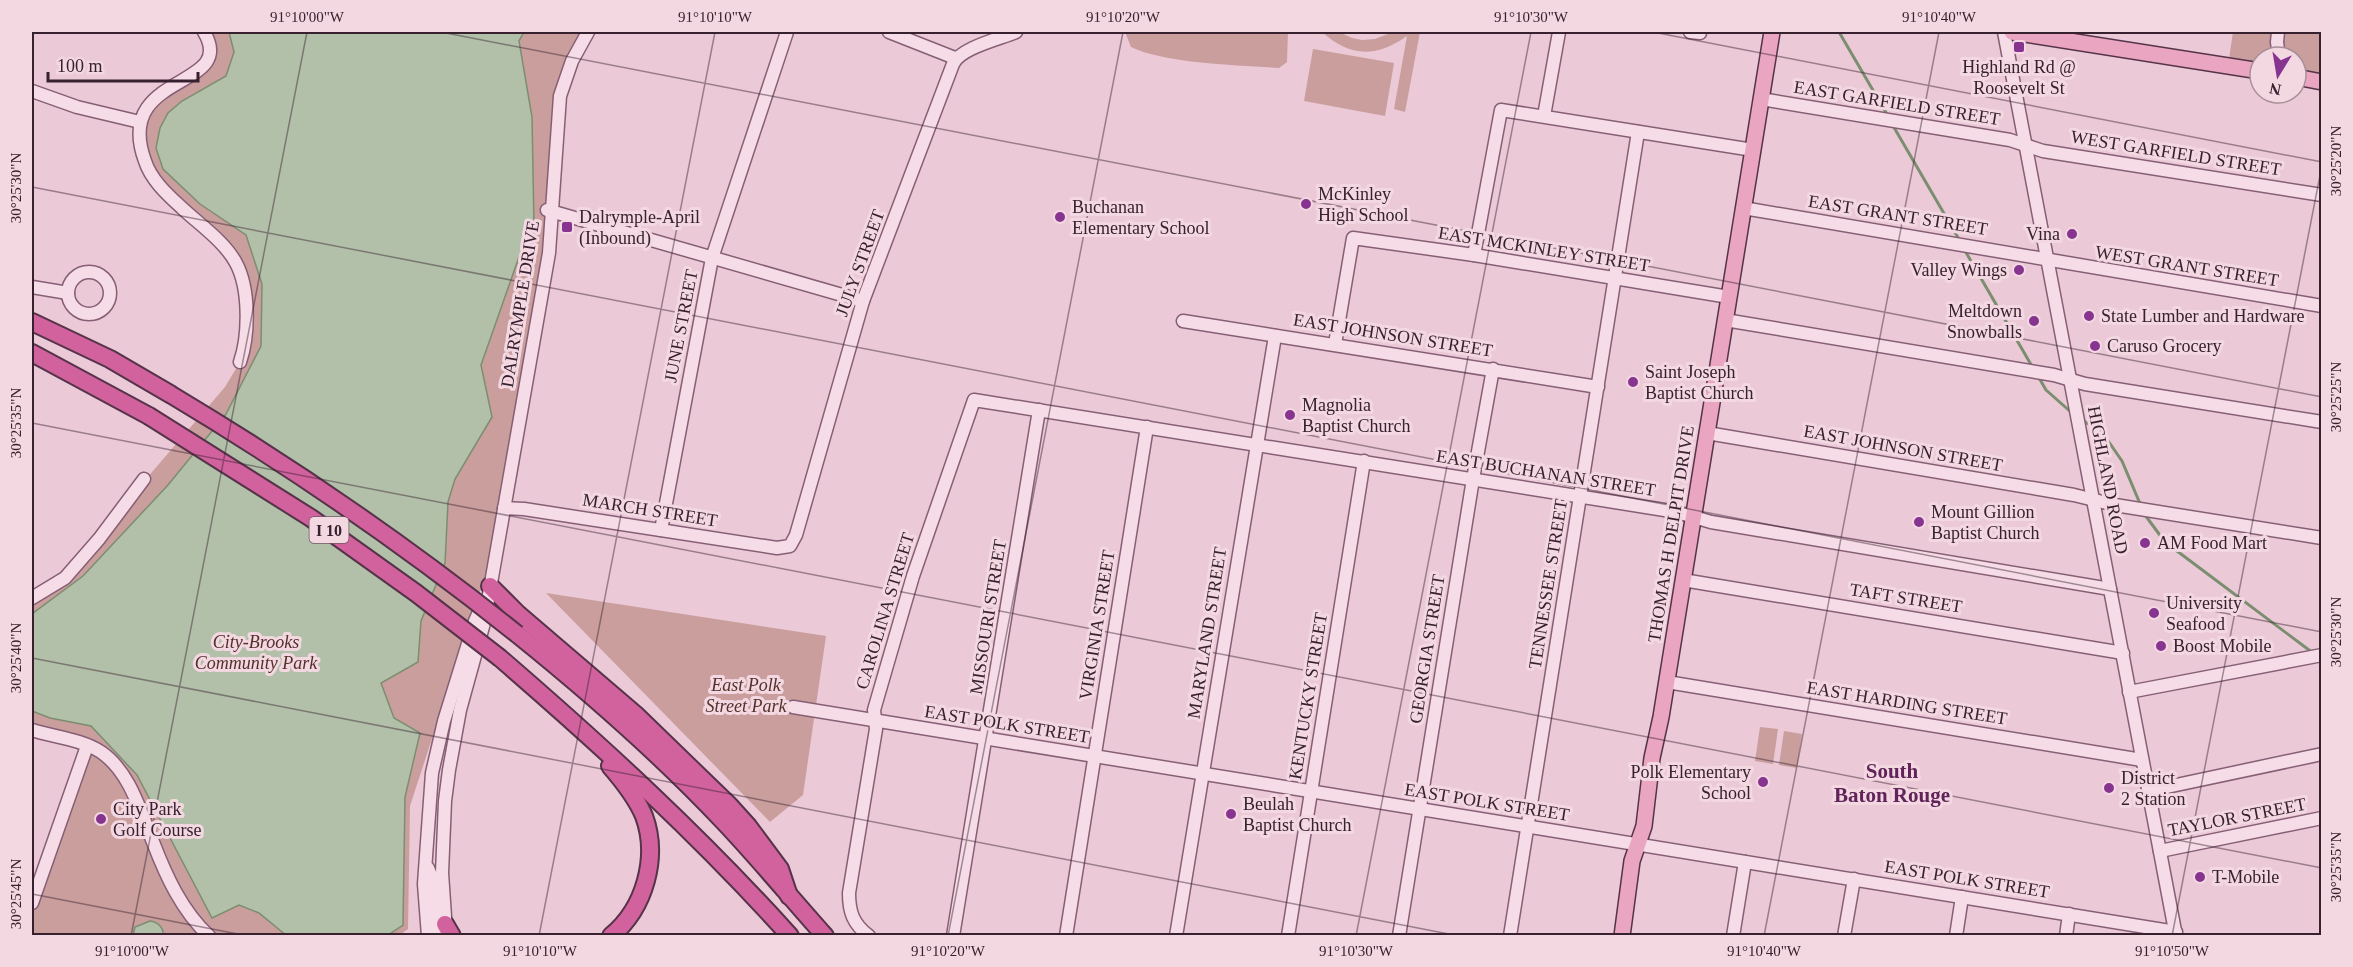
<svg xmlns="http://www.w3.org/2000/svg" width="2353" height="967" font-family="Georgia,serif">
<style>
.green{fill:#c99e9d}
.water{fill:#b2c0a9;stroke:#7b8e70;stroke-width:1.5}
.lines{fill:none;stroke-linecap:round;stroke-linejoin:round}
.stream{stroke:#7b8e70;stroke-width:3}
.minor-casing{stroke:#865f75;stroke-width:15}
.major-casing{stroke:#553348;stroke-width:18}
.highway-casing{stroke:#553348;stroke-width:20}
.minor{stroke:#f6dce6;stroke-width:12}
.major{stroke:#eaa5c1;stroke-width:15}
.highway{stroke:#d2629e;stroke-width:16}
.highway-bridge-casing{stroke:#553348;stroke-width:20;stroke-linecap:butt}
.highway-bridge{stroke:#d2629e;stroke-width:16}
.ticks{fill:none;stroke:#38212f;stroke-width:1.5;stroke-opacity:0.45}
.poi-dot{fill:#873490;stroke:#f3d8e2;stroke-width:2}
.labels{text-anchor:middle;stroke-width:6;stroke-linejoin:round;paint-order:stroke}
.shield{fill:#f3d8e2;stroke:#705865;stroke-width:1.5}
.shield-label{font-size:16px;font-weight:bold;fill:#38212f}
.poi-label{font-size:18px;fill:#38212f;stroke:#f3d8e2;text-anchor:start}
.street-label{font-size:18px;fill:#38212f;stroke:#f3d8e2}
.park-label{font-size:18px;font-style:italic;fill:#53302a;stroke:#f3d8e2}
.quarter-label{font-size:21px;font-weight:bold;fill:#61245a;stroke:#f3d8e2}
.neatline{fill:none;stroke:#38212f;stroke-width:2}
.ticks-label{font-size:15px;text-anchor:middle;fill:#38212f}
</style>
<rect width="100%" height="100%" fill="#ebc9d7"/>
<g class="green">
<polygon points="204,32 589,32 566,76 553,212 500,530 410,806 408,929 398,936 32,936 32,903 87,746 32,730 32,596 56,584 225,387 240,362 245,331 240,274 227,252 159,185 141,148 143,115 208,61"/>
<path d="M1125,32H1288L1287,62L1279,68C1239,65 1166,64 1131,47Z"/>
<path d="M1322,32H1339L1352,38L1362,40L1375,39L1393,32H1420L1405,112L1394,109L1407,36C1376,58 1350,57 1322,32Z"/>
<polygon points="2233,32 2321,32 2321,82 2296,77 2296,57 2260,57 2260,71 2228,66"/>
<polygon points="1313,49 1394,63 1385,116 1304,101"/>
<polygon points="546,593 826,636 803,795 770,822"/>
<polygon points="1760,727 1778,729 1773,764 1755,761"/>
<polygon points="1784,731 1802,734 1797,768 1779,765"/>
</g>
<g class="water">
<polygon points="229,32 524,32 519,41 532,117 534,228 520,254 481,365 492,417 455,479 448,502 445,563 421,621 418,662 381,683 394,718 420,733 405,797 403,925 388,935 287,936 259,913 239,905 212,918 137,775 91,726 50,718 32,711 32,614 83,576 168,485 226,414 261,346 262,284 246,235 200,204 163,169 156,148 160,128 168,113 182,101 226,76 234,52"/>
<path d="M150,921C158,922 164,928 163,935H133L135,927Z"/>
</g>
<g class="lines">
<g class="stream">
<polyline points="1839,32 1888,116"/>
<polyline points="1892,124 1960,241"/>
<polyline points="1964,249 2033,368"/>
<polyline points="2038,376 2046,390 2072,413"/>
<polyline points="2082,420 2102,432 2122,461 2141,506"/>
<polyline points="2145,515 2165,542 2313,653"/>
</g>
<g class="minor-casing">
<g id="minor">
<path d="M204,32C239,90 112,71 145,161C151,180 168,195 182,208C199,224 225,242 236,263C250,289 249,336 240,362"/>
<polyline points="889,32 955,58"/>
<polyline points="1690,32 1700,33"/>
<polyline points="2004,32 2176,936"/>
<polyline points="2278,32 2277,42 2279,57"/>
<polyline points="32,91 77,107 140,122"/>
<polyline points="1761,99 2010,140 2043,151 2322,195"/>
<polyline points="1544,116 1559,32"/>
<polyline points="1743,208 2322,306"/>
<polyline points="547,210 863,301"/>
<polyline points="1474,255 1501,110 1753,150"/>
<circle cx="89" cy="293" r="21"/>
<polyline points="32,287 68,293"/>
<polyline points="1725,320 2054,375 2085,384 2322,422"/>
<polyline points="1183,321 1598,387"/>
<polyline points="1335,344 1353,238 1474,255 1729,297"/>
<polyline points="1707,433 2074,495 2115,505 2322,538"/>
<path d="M504,508L524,509L777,548L790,546L796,535L863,301L953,64C960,48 999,39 1016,32"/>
<polyline points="661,530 712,258 787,32"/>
<polyline points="1683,580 2123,653"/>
<polyline points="32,598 65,578 99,539 144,479"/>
<polyline points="1667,682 2142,760"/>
<polyline points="2129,692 2322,655"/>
<polyline points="793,707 2176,932"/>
<path d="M32,730C54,737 81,739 101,752C130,772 140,811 153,842C166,876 182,911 209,936"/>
<polyline points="2148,791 2322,754"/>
<polyline points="2160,851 2322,818"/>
<polyline points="428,868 434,883 437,936"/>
<polyline points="32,903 87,746"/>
<polyline points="446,931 442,873 445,801 449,770 460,710 484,623 549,253 560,96 572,61 588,32"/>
<polyline points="428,936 424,884 432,773 444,721 475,621 483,603"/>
<path d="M869,936C853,924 849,912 849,893L876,729L874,710L913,576L974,400L1677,512L1711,522L2110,589"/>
<polyline points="953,936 1039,410"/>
<polyline points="1066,936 1147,427"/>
<polyline points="1176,936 1275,336"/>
<polyline points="1288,936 1364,461"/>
<polyline points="1399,936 1473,479 1493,369"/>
<polyline points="1510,936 1638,132"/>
<polyline points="1733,936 1745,862"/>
<polyline points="1844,936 1854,879"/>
<polyline points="1956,936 1962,897"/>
<polyline points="2066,936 2069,914"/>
</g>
</g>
<g class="major-casing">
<g id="major">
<polyline points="2012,32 2260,71"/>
<polyline points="2296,77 2322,82"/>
<polyline points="1622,936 1632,861 1644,826 1652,758 1661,717 1772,32"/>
</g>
</g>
<g class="highway-casing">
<g id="highway">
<polyline points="32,322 110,359 170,394"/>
<polyline points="32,353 149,416"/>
<polyline points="490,586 517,613 635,714 730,806 748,826 780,869 789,896"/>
<path d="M517,634C589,692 661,755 724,822C759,859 791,898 825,936"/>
<path d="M500,658C602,746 700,836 790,936"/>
<path d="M610,766C623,781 636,797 644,816C659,857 645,908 611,936"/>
<polyline points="445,924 452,936"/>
</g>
</g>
<use href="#minor" class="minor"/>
<use href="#major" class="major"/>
<use href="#highway" class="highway"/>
<g class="highway-bridge-casing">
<g id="highway-bridge">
<path d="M170,394C292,467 407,546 517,634"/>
<polyline points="149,416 311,518 416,593 500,658"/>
</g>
</g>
<use href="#highway-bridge" class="highway-bridge"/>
</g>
<path class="ticks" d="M441,32L2322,397M1653,32L2322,162M32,187L2322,632M32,423L2322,868M32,658L1459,936M32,894L248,936M131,936L307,32M539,936L715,32M948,936L1123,32M1356,936L1531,32M1764,936L1939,32M2172,936L2322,165"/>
<g class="poi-dot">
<rect x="2013" y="41" width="12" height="12" rx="3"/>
<circle cx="1306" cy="204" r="6"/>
<circle cx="1060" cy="217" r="6"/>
<rect x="561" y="221" width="12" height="12" rx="3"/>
<circle cx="2072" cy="234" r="6"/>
<circle cx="2019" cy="270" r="6"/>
<circle cx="2089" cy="316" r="6"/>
<circle cx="2034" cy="321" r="6"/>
<circle cx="2095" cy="346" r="6"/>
<circle cx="1633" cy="382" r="6"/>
<circle cx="1290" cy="415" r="6"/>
<circle cx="1919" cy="522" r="6"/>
<circle cx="2145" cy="543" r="6"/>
<circle cx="2154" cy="613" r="6"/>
<circle cx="2161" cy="646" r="6"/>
<circle cx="1763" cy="782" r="6"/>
<circle cx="2109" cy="788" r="6"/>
<circle cx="1231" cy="814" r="6"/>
<circle cx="101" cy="819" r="6"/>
<circle cx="2200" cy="877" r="6"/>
</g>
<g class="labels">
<rect class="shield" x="309.5" y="517" width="39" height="26" rx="4.5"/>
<g class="shield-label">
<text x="329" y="536">I 10</text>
</g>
<g class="poi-label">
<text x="2019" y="73" text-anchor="middle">Highland Rd @<tspan x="2019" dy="21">Roosevelt St</tspan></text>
<text x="1318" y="200">McKinley<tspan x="1318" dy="21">High School</tspan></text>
<text x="1072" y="213">Buchanan<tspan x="1072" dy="21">Elementary School</tspan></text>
<text x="579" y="223">Dalrymple-April<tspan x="579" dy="21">(Inbound)</tspan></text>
<text x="2060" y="240" text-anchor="end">Vina</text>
<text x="2007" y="276" text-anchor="end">Valley Wings</text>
<text x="2022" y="317" text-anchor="end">Meltdown<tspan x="2022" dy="21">Snowballs</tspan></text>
<text x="2101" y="322">State Lumber and Hardware</text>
<text x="2107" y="352">Caruso Grocery</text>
<text x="1645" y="378">Saint Joseph<tspan x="1645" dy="21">Baptist Church</tspan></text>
<text x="1302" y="411">Magnolia<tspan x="1302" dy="21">Baptist Church</tspan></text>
<text x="1931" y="518">Mount Gillion<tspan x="1931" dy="21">Baptist Church</tspan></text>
<text x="2157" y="549">AM Food Mart</text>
<text x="2166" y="609">University<tspan x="2166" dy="21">Seafood</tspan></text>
<text x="2173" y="652">Boost Mobile</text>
<text x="1751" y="778" text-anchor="end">Polk Elementary<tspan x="1751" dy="21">School</tspan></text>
<text x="2121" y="784">District<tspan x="2121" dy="21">2 Station</tspan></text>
<text x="1243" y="810">Beulah<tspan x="1243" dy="21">Baptist Church</tspan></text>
<text x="113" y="815">City Park<tspan x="113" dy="21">Golf Course</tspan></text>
<text x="2212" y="883">T-Mobile</text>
</g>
<g class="street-label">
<text transform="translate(1897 103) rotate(9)" y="6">EAST GARFIELD STREET</text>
<text transform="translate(2176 153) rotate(9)" y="6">WEST GARFIELD STREET</text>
<text transform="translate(1898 215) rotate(9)" y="6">EAST GRANT STREET</text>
<text transform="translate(1544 249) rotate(9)" y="6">EAST MCKINLEY STREET</text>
<text transform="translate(860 263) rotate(-70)" y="6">JULY STREET</text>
<text transform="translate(2187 266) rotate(9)" y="6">WEST GRANT STREET</text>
<text transform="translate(520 304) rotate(-81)" y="6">DALRYMPLE DRIVE</text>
<text transform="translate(681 326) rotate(-79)" y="6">JUNE STREET</text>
<text transform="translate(1393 335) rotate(9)" y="6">EAST JOHNSON STREET</text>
<text transform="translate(1903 448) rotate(10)" y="6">EAST JOHNSON STREET</text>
<text transform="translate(1546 473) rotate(9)" y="6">EAST BUCHANAN STREET</text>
<text transform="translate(2108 480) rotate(79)" y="6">HIGHLAND ROAD</text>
<text transform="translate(650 510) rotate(9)" y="6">MARCH STREET</text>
<text transform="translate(1671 534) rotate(-81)" y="6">THOMAS H DELPIT DRIVE</text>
<text transform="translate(1548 584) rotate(-81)" y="6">TENNESSEE STREET</text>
<text transform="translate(1906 598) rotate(9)" y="6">TAFT STREET</text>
<text transform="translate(885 611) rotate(-73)" y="6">CAROLINA STREET</text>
<text transform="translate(988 617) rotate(-81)" y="6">MISSOURI STREET</text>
<text transform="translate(1097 625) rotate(-81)" y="6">VIRGINIA STREET</text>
<text transform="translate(1207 633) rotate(-81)" y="6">MARYLAND STREET</text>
<text transform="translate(1427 649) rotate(-81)" y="6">GEORGIA STREET</text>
<text transform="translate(1308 696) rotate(-81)" y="6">KENTUCKY STREET</text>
<text transform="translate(1907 703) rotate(9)" y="6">EAST HARDING STREET</text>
<text transform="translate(1007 724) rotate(9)" y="6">EAST POLK STREET</text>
<text transform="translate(1487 802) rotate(9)" y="6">EAST POLK STREET</text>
<text transform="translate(2237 817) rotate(-11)" y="6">TAYLOR STREET</text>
<text transform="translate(1967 879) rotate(9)" y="6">EAST POLK STREET</text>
</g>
<g class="park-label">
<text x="256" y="648">City-Brooks<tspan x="256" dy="21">Community Park</tspan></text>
<text x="746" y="691">East Polk<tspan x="746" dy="21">Street Park</tspan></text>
</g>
<g class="quarter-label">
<text x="1892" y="778">South<tspan x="1892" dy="24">Baton Rouge</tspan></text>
</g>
</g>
<rect width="2353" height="967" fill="none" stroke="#f3d8e2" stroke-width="66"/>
<g transform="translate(2278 75) rotate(191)"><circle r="28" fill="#f3d8e2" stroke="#a88f9a" stroke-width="1.5"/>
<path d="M0-4.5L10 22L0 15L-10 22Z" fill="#873490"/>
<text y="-9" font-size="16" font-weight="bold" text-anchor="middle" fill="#38212f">N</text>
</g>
<path d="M48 72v9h150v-9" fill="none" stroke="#38212f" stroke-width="3"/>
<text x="57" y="72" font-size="18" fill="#38212f" stroke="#f3d8e2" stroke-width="4.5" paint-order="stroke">100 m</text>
<rect x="33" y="33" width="2287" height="901" class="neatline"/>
<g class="ticks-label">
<text x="307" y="22">91°10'00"W</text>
<text x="715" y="22">91°10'10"W</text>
<text x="1123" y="22">91°10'20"W</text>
<text x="1531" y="22">91°10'30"W</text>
<text x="1939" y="22">91°10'40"W</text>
<text transform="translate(2336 161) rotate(-90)" y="5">30°25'20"N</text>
<text transform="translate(16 188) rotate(-90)" y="5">30°25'30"N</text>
<text transform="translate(2336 397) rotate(-90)" y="5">30°25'25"N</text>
<text transform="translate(16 423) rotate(-90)" y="5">30°25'35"N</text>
<text transform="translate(2336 632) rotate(-90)" y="5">30°25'30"N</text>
<text transform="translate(16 658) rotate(-90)" y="5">30°25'40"N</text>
<text transform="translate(2336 867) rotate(-90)" y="5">30°25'35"N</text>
<text transform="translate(16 894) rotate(-90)" y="5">30°25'45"N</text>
<text x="132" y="956">91°10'00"W</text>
<text x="540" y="956">91°10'10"W</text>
<text x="948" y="956">91°10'20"W</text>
<text x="1356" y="956">91°10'30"W</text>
<text x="1764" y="956">91°10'40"W</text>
<text x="2172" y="956">91°10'50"W</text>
</g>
</svg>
